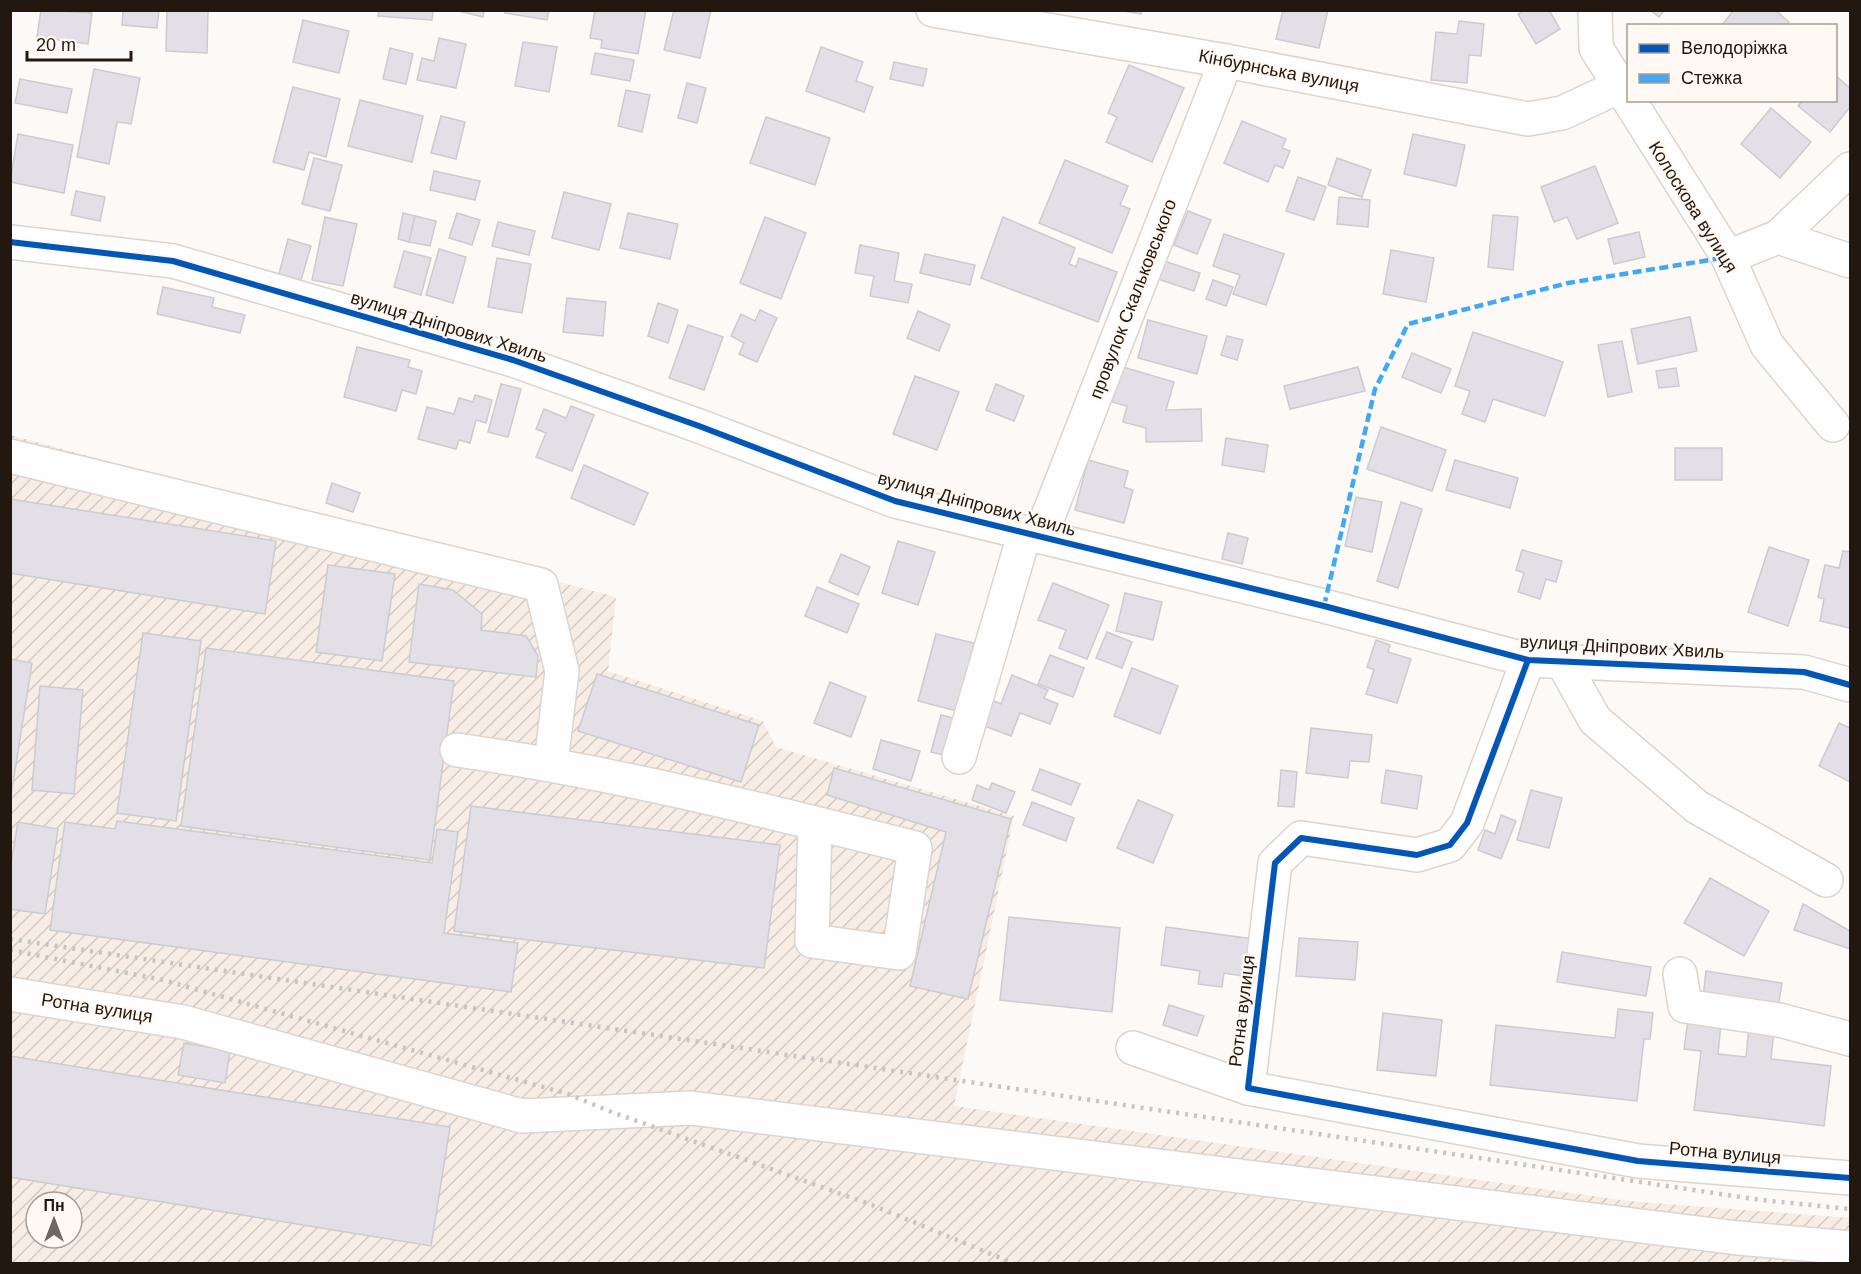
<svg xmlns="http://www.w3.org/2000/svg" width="1861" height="1274" font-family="Helvetica,sans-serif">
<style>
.industrial{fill:url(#industrial-furrows);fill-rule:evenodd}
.building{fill:#e2e0e6;stroke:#cccbd0;stroke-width:1.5}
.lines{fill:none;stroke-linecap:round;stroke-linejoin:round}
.minor-casing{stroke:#dcd5cf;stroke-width:36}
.minor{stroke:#fffefe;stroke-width:33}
.rail{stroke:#c7c5c4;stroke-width:4.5;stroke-dasharray:3 6;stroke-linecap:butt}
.quiet{stroke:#3fa9f5;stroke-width:4.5;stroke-dasharray:9 4.5;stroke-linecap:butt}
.cycleway-casing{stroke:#fff8f3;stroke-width:10}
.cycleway{stroke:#0057b8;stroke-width:6}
.labels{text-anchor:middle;stroke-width:4.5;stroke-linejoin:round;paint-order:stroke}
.street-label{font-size:18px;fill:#231810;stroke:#fff8f3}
</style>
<defs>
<pattern id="industrial-furrows" width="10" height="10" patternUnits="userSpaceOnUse" patternTransform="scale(1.5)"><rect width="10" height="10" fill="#f7ede5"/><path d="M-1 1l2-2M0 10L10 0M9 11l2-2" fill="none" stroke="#d3cac3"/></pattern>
</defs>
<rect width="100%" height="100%" fill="#fcf9f6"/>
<path class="industrial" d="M10,435L616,597L608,671L763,721L776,747L1014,816L954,1106L1628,1201L1850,1218V1263H11ZM36,1202H72V1238H36Z"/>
<g class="building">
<polygon points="41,10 92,13 88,44 37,37"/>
<polygon points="123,10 159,10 157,28 122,25"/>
<polygon points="167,10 208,10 207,53 166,51"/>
<polygon points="379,10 433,10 432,20 378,16"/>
<polygon points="454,10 484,10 483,17"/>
<polygon points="505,10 549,10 547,20 505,13"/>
<polygon points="595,10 646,10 638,54 601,48 602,40 590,38"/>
<polygon points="674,10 711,10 700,58 664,50"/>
<polygon points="1119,10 1141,10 1141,14"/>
<polygon points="1283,10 1328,10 1319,48 1276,39"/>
<polygon points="1525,10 1549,10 1560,29 1536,44 1518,14"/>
<polygon points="1650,10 1665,10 1659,17"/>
<polygon points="1734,10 1775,10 1789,22 1786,26 1721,26"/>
<polygon points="303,20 349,31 339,73 293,62"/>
<polygon points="1459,21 1484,24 1481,56 1469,55 1467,83 1431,80 1436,32 1457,34"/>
<polygon points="439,38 466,44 456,88 417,80 422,58 434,61"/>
<polygon points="523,42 557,47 549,92 515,86"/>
<polygon points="821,47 863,62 856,81 873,87 864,112 806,91"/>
<polygon points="390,48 413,54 406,84 383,79"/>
<polygon points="595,53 634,60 630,81 591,74"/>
<polygon points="894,62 927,69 923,86 890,79"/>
<polygon points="1129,65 1184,88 1152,162 1106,142 1117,117 1108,113"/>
<polygon points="94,69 140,78 131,124 117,122 109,164 77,157"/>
<polygon points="1836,76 1850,88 1850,107 1830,132 1798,106 1803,100 1836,100"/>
<polygon points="20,79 72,89 67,113 15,103"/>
<polygon points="687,83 706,88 697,123 678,118"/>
<polygon points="293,87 340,99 326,157 309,152 304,170 273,162"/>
<polygon points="626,90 650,95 642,132 618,126"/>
<polygon points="360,100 423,116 412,162 348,146"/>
<polygon points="1771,108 1811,142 1780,178 1741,144"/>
<polygon points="441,116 465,122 456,159 431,153"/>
<polygon points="766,117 830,138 815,185 750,163"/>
<polygon points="1242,121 1286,139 1282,148 1290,151 1283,168 1275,165 1268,182 1224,163"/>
<polygon points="18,134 73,145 64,193 10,182"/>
<polygon points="1413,134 1465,145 1456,186 1404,174"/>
<polygon points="314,158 342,165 330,211 302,204"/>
<polygon points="1337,158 1371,170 1362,197 1328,185"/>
<polygon points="1065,160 1128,186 1120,205 1130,209 1112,253 1039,223"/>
<polygon points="1595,166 1618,223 1577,239 1567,217 1554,222 1541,187"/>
<polygon points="434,171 480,181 475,200 430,190"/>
<polygon points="1298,177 1326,187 1314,220 1286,211"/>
<polygon points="76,191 105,197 100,221 71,215"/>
<polygon points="564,192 611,204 599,250 552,238"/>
<polygon points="1339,197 1370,200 1368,227 1337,224"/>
<polygon points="1188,211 1211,220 1197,254 1174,245"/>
<polygon points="403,213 415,216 409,242 398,239"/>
<polygon points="457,213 480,220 472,245 449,238"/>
<polygon points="628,213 678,224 670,259 620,248"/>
<polygon points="1493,215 1518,217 1513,270 1488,267"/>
<polygon points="415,216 436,221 430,246 409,242"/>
<polygon points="325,217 357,224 343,286 312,280"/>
<polygon points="765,217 806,233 781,299 740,283"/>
<polygon points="1003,217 1075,248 1069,264 1076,267 1079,258 1117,272 1098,322 981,278"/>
<polygon points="498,222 535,231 529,255 492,246"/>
<polygon points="1639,232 1645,257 1614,264 1608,239"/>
<polygon points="1224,234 1284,254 1266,305 1233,294 1240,275 1213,266"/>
<polygon points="288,239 311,246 301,280 279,274"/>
<polygon points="860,245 899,253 894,281 912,284 908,303 870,296 874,276 855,273"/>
<polygon points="439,249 466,257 453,303 426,295"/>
<polygon points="1391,250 1434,258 1426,302 1383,294"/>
<polygon points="404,251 431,258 421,295 394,287"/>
<polygon points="925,254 975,265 970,285 920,273"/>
<polygon points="497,258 531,264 522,313 488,307"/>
<polygon points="1161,260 1200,273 1194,291 1155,278"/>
<polygon points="1213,280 1233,287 1226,306 1206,299"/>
<polygon points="163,287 214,298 212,307 245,315 240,333 157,314"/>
<polygon points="567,298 606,302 603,336 563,332"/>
<polygon points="658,303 678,310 668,343 648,336"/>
<polygon points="760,310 777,318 757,362 739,354 744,343 731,336 741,314 755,321"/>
<polygon points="918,311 950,325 939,351 907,338"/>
<polygon points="1690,317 1697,351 1638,364 1631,329"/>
<polygon points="1148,320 1207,336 1197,374 1138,358"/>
<polygon points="688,325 723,337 704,390 669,378"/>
<polygon points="1473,332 1563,362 1545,416 1493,399 1485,422 1462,414 1470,391 1455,386"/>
<polygon points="1227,336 1243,340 1237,360 1221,355"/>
<polygon points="1622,341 1632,392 1608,397 1598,345"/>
<polygon points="357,347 410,360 408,367 422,371 416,394 402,390 396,411 344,397"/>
<polygon points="1412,353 1451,369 1441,393 1402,377"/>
<polygon points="1123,367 1174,382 1166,410 1201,409 1202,441 1146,442 1146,428 1123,422 1127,406 1112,402"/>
<polygon points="1358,367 1365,391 1290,409 1284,386"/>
<polygon points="1676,368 1679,386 1659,388 1656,371"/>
<polygon points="915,376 959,392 937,450 893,434"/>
<polygon points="501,384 521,389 508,437 488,432"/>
<polygon points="996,384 1024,396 1014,421 986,410"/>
<polygon points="475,395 492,400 486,423 476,420 470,443 459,440 456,449 418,439 427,407 454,414 459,398 473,402"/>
<polygon points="571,406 594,415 572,471 536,457 546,433 536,429 544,409 566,418"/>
<polygon points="1381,427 1446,450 1432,491 1367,469"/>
<polygon points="1226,438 1268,445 1264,472 1222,465"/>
<rect x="1675" y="448" width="47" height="32"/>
<polygon points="1088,460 1128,471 1124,487 1133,490 1124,523 1075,510"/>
<polygon points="1455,460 1518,478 1510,508 1446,490"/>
<polygon points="584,465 648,493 634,525 571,498"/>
<polygon points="332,483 360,493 353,512 326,503"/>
<polygon points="1356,497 1382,502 1372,552 1345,546"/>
<polygon points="10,499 276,541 265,614 10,573"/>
<polygon points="1401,502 1422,509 1398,588 1377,581"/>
<polygon points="1228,533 1248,538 1242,564 1222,559"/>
<polygon points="898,541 935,552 918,605 882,593"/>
<polygon points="1769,547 1809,560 1788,626 1748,612"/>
<polygon points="1522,550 1562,561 1556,582 1546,579 1540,599 1518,592 1524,573 1516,570"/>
<polygon points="1843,551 1850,552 1850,628 1820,621 1824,599 1818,597 1825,565 1839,568"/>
<polygon points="841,554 870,567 858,595 829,582"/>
<polygon points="328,565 395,574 382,661 316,652"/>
<polygon points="1053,583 1109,605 1087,659 1059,648 1066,630 1038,620"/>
<polygon points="419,584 453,590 482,614 481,630 526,636 538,656 536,677 409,662"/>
<polygon points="817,587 859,604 847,633 805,616"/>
<polygon points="1125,593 1162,602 1153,640 1116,631"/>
<polygon points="1107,632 1132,642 1122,668 1096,658"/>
<polygon points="143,633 201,641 176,821 117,813"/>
<polygon points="936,634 974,643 957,711 918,701"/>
<polygon points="1376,640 1390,645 1388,652 1411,659 1397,703 1366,694 1374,670 1367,667"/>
<polygon points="206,648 454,681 430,860 181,826"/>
<polygon points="1050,655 1084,668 1073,697 1038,684"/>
<polygon points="10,659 32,663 10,802"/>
<polygon points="1132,668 1178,686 1160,734 1114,716"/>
<polygon points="597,674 759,725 741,782 578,731"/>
<polygon points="1012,675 1048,690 1044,698 1058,704 1050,724 1020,713 1011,736 982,725 992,700 1001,704"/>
<polygon points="830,682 866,697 851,737 814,723"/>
<polygon points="40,686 83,690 74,794 32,790"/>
<polygon points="941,715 961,720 951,757 931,752"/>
<polygon points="1839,723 1850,728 1850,782 1819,766"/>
<polygon points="1311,728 1372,735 1369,762 1350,761 1348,778 1306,773"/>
<polygon points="881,740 920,751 911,781 873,769"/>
<polygon points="834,768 1011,819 968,999 910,986 946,832 827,795"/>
<polygon points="1040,769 1080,784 1071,805 1032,790"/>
<polygon points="1281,770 1297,772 1294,807 1278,806"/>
<polygon points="1386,770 1422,776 1417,809 1381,803"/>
<polygon points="992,783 1015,792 1006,813 972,800 977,785 989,790"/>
<polygon points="1531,790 1562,798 1549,848 1517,840"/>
<polygon points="1138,800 1173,815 1153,863 1117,848"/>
<polygon points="1032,802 1074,818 1066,841 1023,825"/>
<polygon points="471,806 780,845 764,968 454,931"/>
<polygon points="1501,815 1516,821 1501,859 1478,850 1485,830 1495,834"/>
<polygon points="117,821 432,863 437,829 458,832 444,933 518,943 511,992 50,930 65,822 115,829"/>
<polygon points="18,822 58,829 45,914 10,909 10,869"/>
<polygon points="1710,878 1769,911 1744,956 1684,923"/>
<polygon points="1803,904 1850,931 1850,949 1794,930"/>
<polygon points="1009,917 1120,928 1112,1012 1000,1000"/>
<polygon points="1166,927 1253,939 1248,977 1224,973 1222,987 1198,984 1200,971 1161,965"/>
<polygon points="1299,938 1358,942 1355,980 1296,976"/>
<polygon points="1562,952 1651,967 1646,996 1557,982"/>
<polygon points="1706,971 1782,983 1778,1008 1703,997"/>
<polygon points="1169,1005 1204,1016 1197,1036 1163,1025"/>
<polygon points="1618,1009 1653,1013 1650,1039 1644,1039 1637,1101 1490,1085 1496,1025 1615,1038"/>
<polygon points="1383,1013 1442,1020 1436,1076 1377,1070"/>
<polygon points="1688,1020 1721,1024 1718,1054 1746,1057 1749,1026 1774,1029 1771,1059 1831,1066 1824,1126 1694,1110 1701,1051 1684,1049"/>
<polygon points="184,1043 230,1051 225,1083 178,1075"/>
<polygon points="10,1056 450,1127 431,1246 10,1177"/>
</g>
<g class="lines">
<g class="minor-casing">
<g id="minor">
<polyline points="933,10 1226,61 1528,119 1562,113 1618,87"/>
<polyline points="1595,10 1596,48 1728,257 1767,345 1833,425"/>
<polyline points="1778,237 1850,261"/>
<polyline points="10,242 173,261 513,360 699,426 895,501 1324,606 1528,660 1804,672 1850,685"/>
<polyline points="1728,257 1778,237 1850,169"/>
<polyline points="10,456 541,585 562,671 551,763"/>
<polyline points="1040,537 1226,61"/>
<polyline points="1528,660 1467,823 1450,845 1417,855 1301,838 1275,863 1248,1088 1638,1161 1850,1178"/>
<polyline points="1562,661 1595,720 1697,807 1826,880"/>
<path d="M457,750C612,772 764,810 915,848L899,953L812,941L815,823"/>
<polyline points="959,757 1025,532"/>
<polyline points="1680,974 1685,1006 1779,1020 1850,1039"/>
<polyline points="10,994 183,1022 522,1116 691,1108 1738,1238 1850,1248"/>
<polyline points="1133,1048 1248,1088"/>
</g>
</g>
<use href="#minor" class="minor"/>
<g class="rail">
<polyline points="10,939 1761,1200 1850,1209"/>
<polyline points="10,950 163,980 568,1094 609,1111 872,1205 1015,1264"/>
</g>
<polyline class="quiet" points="1324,606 1375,389 1408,324 1568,283 1728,257"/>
<g class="cycleway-casing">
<g id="cycleway">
<polyline points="10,242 173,261 513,360 699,426 895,501 1324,606 1528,660 1804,672 1850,685"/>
<polyline points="1528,660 1467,823 1450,845 1417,855 1301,838 1275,863 1248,1088 1638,1161 1850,1178"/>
</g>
</g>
<use href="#cycleway" class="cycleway"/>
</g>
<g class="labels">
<g class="street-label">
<text transform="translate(1279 71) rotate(11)" y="6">Кінбурнська вулиця</text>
<text transform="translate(1693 207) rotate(58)" y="6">Колоскова вулиця</text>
<text transform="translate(1133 299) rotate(-69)" y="6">провулок Скальковського</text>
<text transform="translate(449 327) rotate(17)" y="6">вулиця Дніпрових Хвиль</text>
<text transform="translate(977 504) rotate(15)" y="6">вулиця Дніпрових Хвиль</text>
<text transform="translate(1622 647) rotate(3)" y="6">вулиця Дніпрових Хвиль</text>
<text transform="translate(97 1008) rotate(9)" y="6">Ротна вулиця</text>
<text transform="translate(1242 1011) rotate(-83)" y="6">Ротна вулиця</text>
<text transform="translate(1725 1153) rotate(5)" y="6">Ротна вулиця</text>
</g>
</g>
<rect width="1861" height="1274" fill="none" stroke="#231810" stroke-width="24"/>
<rect x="1627" y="24" width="210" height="78" fill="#fff8f3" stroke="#a79e98" stroke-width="1.5"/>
<rect x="1639" y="44" width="30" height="9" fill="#0057b8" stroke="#a79e98" stroke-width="1.5"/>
<text x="1681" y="54" font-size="18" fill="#231810">Велодоріжка</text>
<rect x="1639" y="74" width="30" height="9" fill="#3fa9f5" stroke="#a79e98" stroke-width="1.5"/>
<text x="1681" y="84" font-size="18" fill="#231810">Стежка</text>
<g transform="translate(54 1220)"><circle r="28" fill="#fff8f3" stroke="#a79e98" stroke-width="1.5"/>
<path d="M0-4.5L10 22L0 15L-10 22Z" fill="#6f6760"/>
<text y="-9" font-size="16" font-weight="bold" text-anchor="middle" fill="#231810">Пн</text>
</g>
<path d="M27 51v9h104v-9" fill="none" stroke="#231810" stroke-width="3"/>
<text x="36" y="51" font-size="18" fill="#231810" stroke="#fff8f3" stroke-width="4.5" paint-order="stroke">20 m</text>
</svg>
